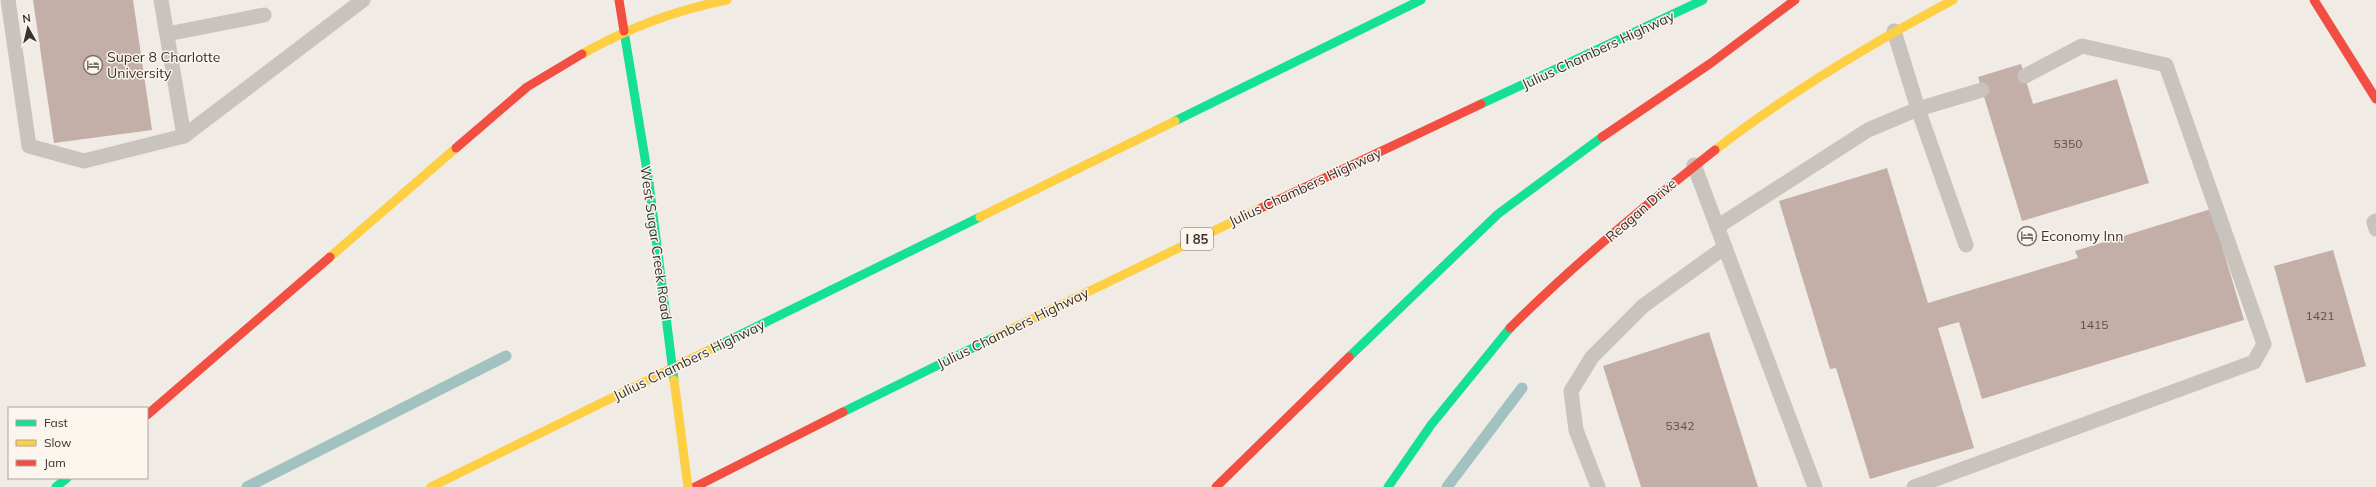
<svg xmlns="http://www.w3.org/2000/svg" width="2376" height="487" font-family="Mulish,sans-serif">
<style>
.lines{fill:none;stroke-linecap:round;stroke-linejoin:round}
.stream{stroke:#a1c2c1;stroke-width:11}
.building{fill:#c3afa7}
.lane{stroke:#c9c3be;stroke-width:15}
.fast{stroke:#16e098;stroke-width:9}
.slow{stroke:#ffcf43;stroke-width:9}
.jam{stroke:#f24e42;stroke-width:9}
.fast-bridge{stroke:#16e098;stroke-width:9}
.slow-bridge{stroke:#ffcf43;stroke-width:9}
.labels{text-anchor:middle;stroke-width:3;stroke-linejoin:round;paint-order:stroke}
.number-label{font-size:12px;fill:#5d504a}
.shield{fill:#fbf5ee;stroke:#756b66;stroke-width:1}
.shield-label{font-size:13px;font-weight:bold;fill:#3b302b}
.street-label{font-size:14px;fill:#3b302b;stroke:#fbf5ee}
.poi-label{font-size:14px;fill:#3b302b;stroke:#fbf5ee;text-anchor:start}
</style>
<rect width="100%" height="100%" fill="#f0ebe5"/>
<g class="lines">
<g class="stream">
<polyline points="247,487 506,356"/>
<polyline points="1447,487 1522,388"/>
</g>
</g>
<g class="building">
<polygon points="33,0 133,0 152,130 54,143"/>
<polygon points="2021,64 2033,104 2117,79 2149,183 2022,221 1978,77"/>
<polygon points="1887,168 1928,303 2078,258 2075,251 2211,209 2244,320 1982,399 1959,322 1938,328 1974,448 1870,479 1836,368 1830,369 1779,201"/>
<polygon points="2333,250 2366,366 2306,383 2274,266"/>
<polygon points="1709,332 1758,487 1641,487 1603,366"/>
</g>
<g class="lines">
<g class="lane">
<polyline points="8,0 29,146 84,161 184,136"/>
<polyline points="161,0 184,136 363,0"/>
<polyline points="1894,31 1918,109 1982,90"/>
<polyline points="167,34 264,15"/>
<polyline points="1694,165 1815,487"/>
<polyline points="2376,221 2374,222 2376,229"/>
<polyline points="1717,227 1868,130 1918,109 1966,245"/>
<polyline points="1598,487 1576,430 1571,391 1592,357 1643,306 1725,247"/>
<polyline points="1914,487 2254,362 2264,344 2166,65 2082,46 2025,76"/>
</g>
<g class="fast">
<polyline points="624,31 649,183"/>
<polyline points="1481,104 1703,0"/>
<polyline points="1175,121 1421,0"/>
<polyline points="713,348 980,217"/>
<polyline points="1349,357 1498,214 1602,137"/>
<polyline points="843,412 995,337"/>
<polyline points="56,487 67,478"/>
<polyline points="1388,487 1431,425 1510,328"/>
</g>
<g class="slow">
<path d="M582,54C628,28 675,10 727,0"/>
<path d="M1715,150C1790,92 1870,44 1953,0"/>
<polyline points="980,217 1175,121"/>
<polyline points="330,257 456,148"/>
<polyline points="995,337 1261,208"/>
<polyline points="431,487 713,348"/>
</g>
<g class="jam">
<polyline points="619,0 624,31"/>
<polyline points="2314,0 2376,99"/>
<polyline points="1602,137 1711,63 1795,0"/>
<polyline points="456,148 527,87 582,54"/>
<polyline points="1261,208 1481,104"/>
<path d="M1510,328C1574,264 1644,206 1715,150"/>
<polyline points="147,415 330,257"/>
<polyline points="695,487 843,412"/>
<polyline points="1216,487 1349,357"/>
</g>
<polyline class="fast-bridge" points="649,183 674,380"/>
<polyline class="slow-bridge" points="674,380 688,487"/>
</g>
<defs>
<g id="hotel-ring" transform="scale(1)"><circle r="9.5" fill="#fbf5ee" stroke="#7a716c" stroke-width="1.5"/><path d="M-6-4.5h1.5V1H6V5H4.5V3h-9V5H-6ZM-4 0a1.8 1.8 0 1 1 3.6 0ZM.5 0V-2.5h3Q6-2.5 6 0Z" fill="#7a716c"/></g>
</defs>
<g fill-rule="evenodd">
<use href="#hotel-ring" x="93" y="65"/>
<use href="#hotel-ring" x="2027" y="236"/>
</g>
<g class="labels">
<g class="number-label">
<text x="2068" y="148">5350</text>
<text x="2320" y="320">1421</text>
<text x="2094" y="329">1415</text>
<text x="1680" y="430">5342</text>
</g>
<rect class="shield" x="1181" y="228" width="32" height="22" rx="3"/>
<g class="shield-label">
<text x="1197" y="244">I 85</text>
</g>
<g class="street-label">
<text transform="translate(1598 50) rotate(-25)" y="5">Julius Chambers Highway</text>
<text transform="translate(1305 187) rotate(-25)" y="5">Julius Chambers Highway</text>
<text transform="translate(1641 210) rotate(-41)" y="5">Reagan Drive</text>
<text transform="translate(656 243) rotate(82)" y="5">West Sugar Creek Road</text>
<text transform="translate(1013 328) rotate(-26)" y="5">Julius Chambers Highway</text>
<text transform="translate(689 360) rotate(-26)" y="5">Julius Chambers Highway</text>
</g>
<g class="poi-label">
<text x="107" y="62">Super 8 Charlotte<tspan x="107" dy="16">University</tspan></text>
<text x="2041" y="241">Economy Inn</text>
</g>
</g>
<rect x="8" y="407" width="140" height="72" fill="#fbf5ee" stroke="#aea6a0"/>
<rect x="16" y="420" width="20" height="6" fill="#16e098" stroke="#aea6a0"/>
<text x="44" y="427" font-size="12" fill="#3b302b">Fast</text>
<rect x="16" y="440" width="20" height="6" fill="#ffcf43" stroke="#aea6a0"/>
<text x="44" y="447" font-size="12" fill="#3b302b">Slow</text>
<rect x="16" y="460" width="20" height="6" fill="#f24e42" stroke="#aea6a0"/>
<text x="44" y="467" font-size="12" fill="#3b302b">Jam</text>
<g transform="translate(28 28) rotate(352)" stroke="#fbf5ee" stroke-width="3" paint-order="stroke">
<path d="M0-3L7 15L0 10L-7 15Z" fill="#3b302b"/>
<text y="-6" font-size="11" font-weight="bold" text-anchor="middle" fill="#3b302b">N</text>
</g>
</svg>
